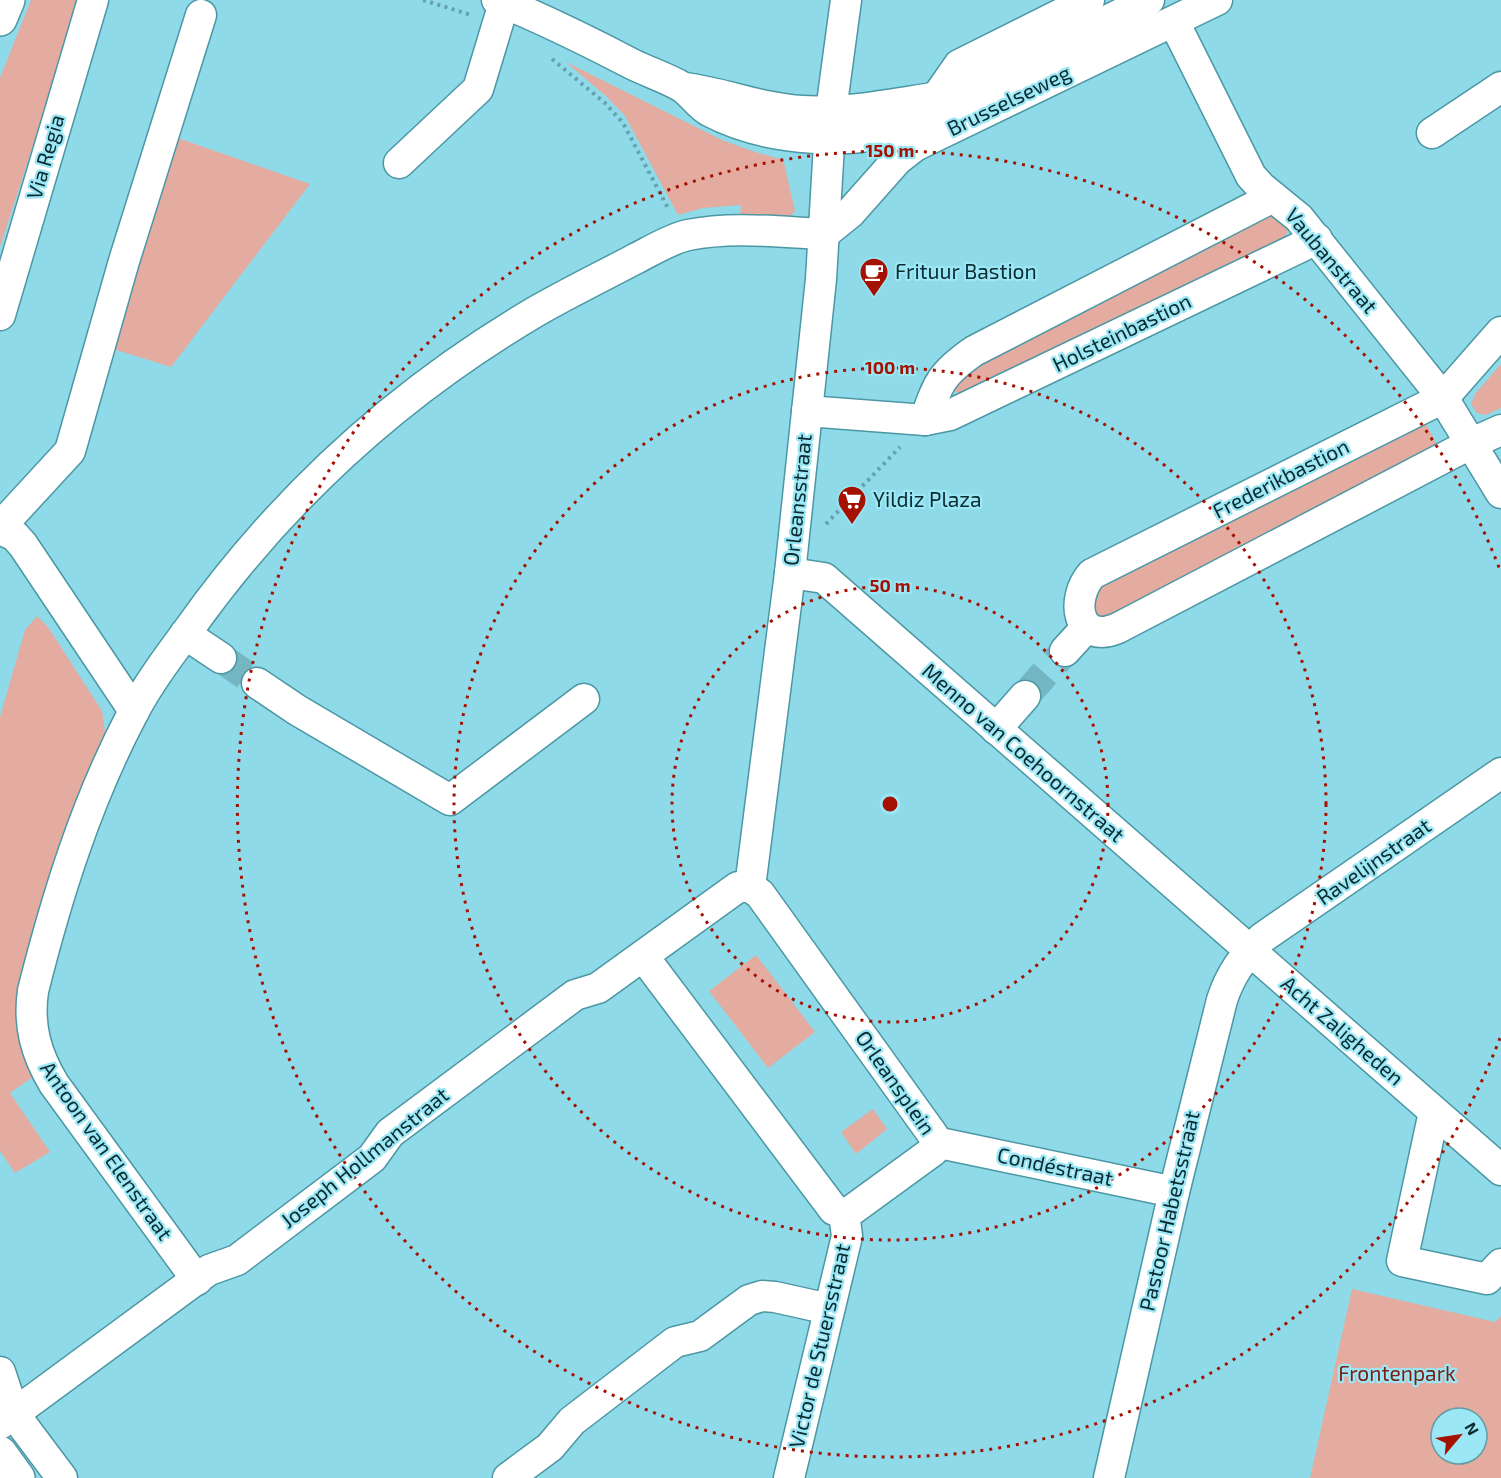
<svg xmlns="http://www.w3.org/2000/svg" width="1501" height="1478" font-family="'Exo 2',sans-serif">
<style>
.green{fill:#e4aba0;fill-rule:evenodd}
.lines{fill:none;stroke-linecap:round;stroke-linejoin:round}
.minor-tunnel{stroke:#74b7c3;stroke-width:30;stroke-dasharray:30 15;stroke-linecap:butt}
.minor-casing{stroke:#4c97a4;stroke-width:33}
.major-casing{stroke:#4c97a4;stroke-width:36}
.path{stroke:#64a1ac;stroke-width:4;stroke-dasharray:3 4.5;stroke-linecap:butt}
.minor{stroke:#fff;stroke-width:30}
.major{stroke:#fff;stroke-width:33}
.ring{fill:none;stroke:#a51101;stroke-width:3;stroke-dasharray:3 6}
.labels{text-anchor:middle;stroke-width:4.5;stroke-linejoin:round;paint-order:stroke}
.street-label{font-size:21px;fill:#0a2b30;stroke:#9ce7f5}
.poi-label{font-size:21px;fill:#0a2b30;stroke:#9ce7f5;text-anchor:start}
.park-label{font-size:21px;fill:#792014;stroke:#9ce7f5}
.centre{fill:#a51101;stroke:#9ce7f5;stroke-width:3}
.ring-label{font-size:18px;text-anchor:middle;font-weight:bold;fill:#a51101;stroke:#9ce7f5;stroke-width:4.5;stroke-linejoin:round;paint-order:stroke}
</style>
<rect width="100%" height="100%" fill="#8fdae8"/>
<g class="green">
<polygon points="31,0 80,0 0,247 0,78"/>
<polygon points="566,62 722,140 752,151 780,159 784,163 795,211 789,218 740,216 741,205 703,208 678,215 625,116 607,97"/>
<polygon points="172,136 310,184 171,367 110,348"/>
<polygon points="1273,213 1286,221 1288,230 1284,239 963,396 956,392 953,383 957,374"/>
<polygon points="1501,364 1501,408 1486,415 1477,413 1471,404 1475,394"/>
<polygon points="1424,420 1439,449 1104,626 1087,614 1101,580"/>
<path d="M37,616L48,627L102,711L105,732C78,799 51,865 31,935C24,962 14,991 16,1020C18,1040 25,1059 34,1076L10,1093L50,1152L15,1173L0,1151V717L25,630Z"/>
<polygon points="756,955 815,1032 768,1068 709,991"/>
<polygon points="873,1109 887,1129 856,1154 841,1132"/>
<path d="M1352,1289L1495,1322L1501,1316V1478H1310ZM1441,1418H1477V1454H1441Z"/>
</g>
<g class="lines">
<g class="minor-tunnel">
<polyline points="221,658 257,683"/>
<polyline points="1025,696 1065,651"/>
</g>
<g class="minor-casing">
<g id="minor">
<path d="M497,0C543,19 588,41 632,64C648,72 667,78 682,87C692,94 699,105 709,111C766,141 858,149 917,122C931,115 942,105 954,96L1149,0"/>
<polyline points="1174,22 1251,176 1261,187 1299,218 1443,398 1501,493"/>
<path d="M685,88C724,93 762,109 802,111C851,114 900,102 948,96"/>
<polyline points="936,98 959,65 1089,0"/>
<polyline points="1432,133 1501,87"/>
<polyline points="399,163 478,89 504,3"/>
<polyline points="824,234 850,213 897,160 915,146 1217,0"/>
<polyline points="0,315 93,0"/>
<path d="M1501,332L1443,398L1092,574C1070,598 1076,646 1118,628L1472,443L1501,430"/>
<polyline points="807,411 925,420 950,415 1317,239"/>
<path d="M925,420C938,383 941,374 974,351L1273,197"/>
<polyline points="0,527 70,451 124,261 201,15"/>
<polyline points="0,529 15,536 23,545 134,711"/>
<polyline points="790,573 824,578 1501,1170"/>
<polyline points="185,634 221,658"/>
<polyline points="1065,651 1086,628"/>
<polyline points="257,683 297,710 450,800 584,699"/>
<polyline points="996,729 1025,696"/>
<polyline points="750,887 790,573 821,279 831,111 846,0"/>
<polyline points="1434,1112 1402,1261 1487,1279 1501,1264"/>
<polyline points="935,1142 1174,1192"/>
<path d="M197,1280L54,1084C36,1054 28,1026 33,991C57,895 87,800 133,713C148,684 169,656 189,629C282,498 396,394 535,312C568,293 601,277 635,259C651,251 670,239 688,235C732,226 780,232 824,234"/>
<polyline points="0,1372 14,1414 62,1478"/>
<polyline points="0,1424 209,1270 237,1260 372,1158 390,1133 575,995 598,988 738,887 750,887 760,894 933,1135 935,1142 933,1151 852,1210 844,1213 834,1210 643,956"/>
<polyline points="508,1478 550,1447 572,1421 675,1342 700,1336 749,1300 762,1296 775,1297 829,1309"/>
<polyline points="789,1478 847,1236 844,1213"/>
<path d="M1109,1478L1174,1192L1222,1000C1230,975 1243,957 1262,938L1501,773"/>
</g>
</g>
<g class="major-casing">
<g id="major">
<polyline points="0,19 8,0"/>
<polyline points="0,1453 18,1478"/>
</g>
</g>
<g class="path">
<polyline points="423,0 471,15"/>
<polyline points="552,59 605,103 623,123 669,210"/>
<polyline points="826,524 900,447"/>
</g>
<use href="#minor" class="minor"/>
<use href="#major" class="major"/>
</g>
<g class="ring">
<circle cx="890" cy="804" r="218"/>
<circle cx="890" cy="804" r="436"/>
<path d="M1500 1038A653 653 0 1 1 1500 570"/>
</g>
<defs>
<g id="cafe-pin" transform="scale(1.5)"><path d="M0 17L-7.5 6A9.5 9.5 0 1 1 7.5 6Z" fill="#a51101" stroke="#9ce7f5"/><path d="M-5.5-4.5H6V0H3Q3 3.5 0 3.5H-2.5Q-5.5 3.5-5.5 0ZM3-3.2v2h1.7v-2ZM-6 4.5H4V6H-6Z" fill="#fff"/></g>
<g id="supermarket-pin" transform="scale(1.5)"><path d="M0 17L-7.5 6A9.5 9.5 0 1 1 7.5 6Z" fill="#a51101" stroke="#9ce7f5"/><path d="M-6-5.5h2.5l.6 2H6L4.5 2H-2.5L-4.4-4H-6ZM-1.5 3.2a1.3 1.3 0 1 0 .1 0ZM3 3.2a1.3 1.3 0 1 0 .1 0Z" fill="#fff"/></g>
</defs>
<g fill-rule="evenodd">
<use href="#cafe-pin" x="874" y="272"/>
<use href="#supermarket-pin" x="852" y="500"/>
</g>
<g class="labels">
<g class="street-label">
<text transform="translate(1009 101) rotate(-26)" y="7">Brusselseweg</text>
<text transform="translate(46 157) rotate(-74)" y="7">Via Regia</text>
<text transform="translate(1331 261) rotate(50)" y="7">Vaubanstraat</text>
<text transform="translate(1122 333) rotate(-26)" y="7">Holsteinbastion</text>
<text transform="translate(1281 479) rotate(-27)" y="7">Frederikbastion</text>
<text transform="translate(798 500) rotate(-84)" y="7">Orleansstraat</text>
<text transform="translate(1023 753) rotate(41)" y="7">Menno van Coehoornstraat</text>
<text transform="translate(1374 862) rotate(-35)" y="7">Ravelijnstraat</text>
<text transform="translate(1342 1031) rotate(41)" y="7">Acht Zaligheden</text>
<text transform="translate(895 1083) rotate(55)" y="7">Orleansplein</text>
<text transform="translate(106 1151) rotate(55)" y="7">Antoon van Elenstraat</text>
<text transform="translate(365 1158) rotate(-39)" y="7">Joseph Hollmanstraat</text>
<text transform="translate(1055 1167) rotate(12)" y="7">Condéstraat</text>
<text transform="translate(1170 1211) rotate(-77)" y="7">Pastoor Habetsstraat</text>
<text transform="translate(820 1346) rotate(-77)" y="7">Victor de Stuersstraat</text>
</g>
<g class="poi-label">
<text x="895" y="279">Frituur Bastion</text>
<text x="873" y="507">Yildiz Plaza</text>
</g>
<g class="park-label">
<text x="1397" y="1381">Frontenpark</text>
</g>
</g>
<circle cx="890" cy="804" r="9" class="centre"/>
<g class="ring-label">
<text x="890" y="157">150 m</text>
<text x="890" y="374">100 m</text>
<text x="890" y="592">50 m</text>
</g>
<g transform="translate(1459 1436) rotate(61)"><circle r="28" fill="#9ce7f5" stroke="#629ca6" stroke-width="1.5"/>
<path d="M0-4.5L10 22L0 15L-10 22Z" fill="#a51101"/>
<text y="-9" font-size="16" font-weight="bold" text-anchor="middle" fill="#0a2b30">N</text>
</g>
</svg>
